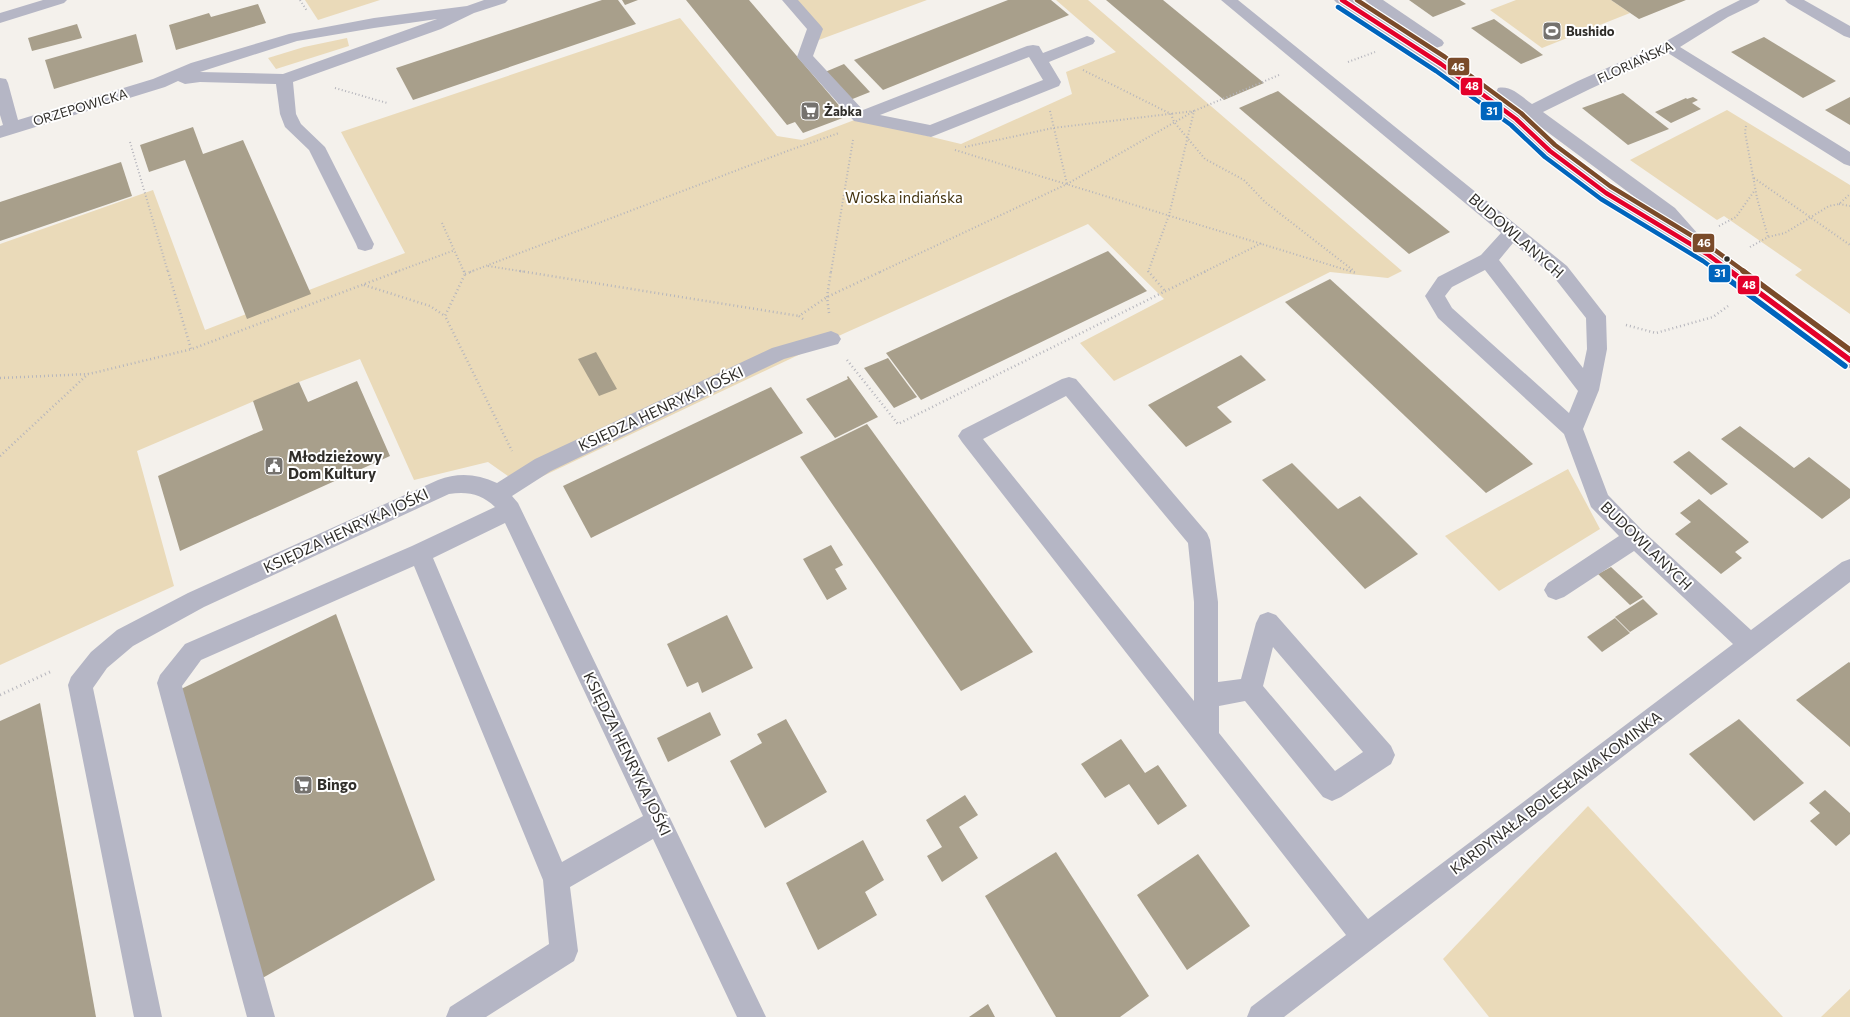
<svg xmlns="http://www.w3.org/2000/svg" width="1850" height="1017" font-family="Commissioner,sans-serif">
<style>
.green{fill:#eadab9}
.building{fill:#a89f8b}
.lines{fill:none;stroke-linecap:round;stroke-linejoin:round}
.path-far2{stroke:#b5b5bc;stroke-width:2;stroke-dasharray:1 2.5;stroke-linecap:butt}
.path-far1{stroke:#b5b5bc;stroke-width:2.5;stroke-dasharray:1 3;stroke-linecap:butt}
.path{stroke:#b5b5bc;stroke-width:3;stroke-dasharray:1 3.5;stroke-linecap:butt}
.minor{fill:#b5b6c5;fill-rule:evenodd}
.bus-1-far1-casing{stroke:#fff;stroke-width:7}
.bus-1-casing{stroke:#fff;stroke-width:8}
.bus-2-far1-casing{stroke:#fff;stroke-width:7}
.bus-2-casing{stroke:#fff;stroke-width:8}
.bus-3-far1-casing{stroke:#fff;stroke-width:7}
.bus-3-casing{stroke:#fff;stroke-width:8}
.bus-1-far1{stroke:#e4002b;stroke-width:4.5}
.bus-1{stroke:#e4002b;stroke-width:5.5}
.bus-2-far1{stroke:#0065bd;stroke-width:4.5}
.bus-2{stroke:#0065bd;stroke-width:5.5}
.bus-3-far1{stroke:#7a4b2a;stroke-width:4.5}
.bus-3{stroke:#7a4b2a;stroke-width:5.5}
.bus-dot{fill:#302e2a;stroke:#fff;stroke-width:1.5}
.labels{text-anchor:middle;stroke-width:4;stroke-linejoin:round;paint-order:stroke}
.far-poi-label{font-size:13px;font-weight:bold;fill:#302e2a;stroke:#fff;text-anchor:start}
.far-street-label{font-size:13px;fill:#302e2a;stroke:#fff}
.park-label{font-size:15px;fill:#443410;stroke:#fff}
.street-label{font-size:15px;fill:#302e2a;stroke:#fff}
.poi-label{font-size:15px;font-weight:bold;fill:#302e2a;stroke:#fff;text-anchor:start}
.line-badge{stroke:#fff;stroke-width:1.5}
.badge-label{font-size:11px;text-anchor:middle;font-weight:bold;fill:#fff}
</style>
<rect width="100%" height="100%" fill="#f4f1ec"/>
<g class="green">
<polygon points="305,0 380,0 318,20"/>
<polygon points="797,0 927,0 816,41"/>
<polygon points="1056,0 1088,0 1402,271 1388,278 1330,272 1114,381 1080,343 1164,299 1088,224 845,333 522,486 488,462 414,480 360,359 299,382 137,451 174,586 0,665 0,244 153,190 205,330 405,253 341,132 680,18 777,136 802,140 857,119 961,144 1072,94 1066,72 1116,52"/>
<polygon points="1516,0 1611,0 1630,13 1542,48 1490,10"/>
<polygon points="347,38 349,46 276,69 268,58 304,47"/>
<polygon points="1727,110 1850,185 1850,314 1795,275 1802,270 1724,216 1717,220 1630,160"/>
<polygon points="1568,469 1600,529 1499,591 1445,536"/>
<polygon points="1588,806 1783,1017 1489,1017 1443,959"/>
<polygon points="1850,989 1850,1017 1821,1017"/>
</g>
<g class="building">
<polygon points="602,0 618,0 636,24 413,100 396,68"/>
<polygon points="622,0 638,0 625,5"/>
<polygon points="686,0 749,0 848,116 803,133 795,122 787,125"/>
<polygon points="1008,0 1051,0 1069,15 883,90 854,60"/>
<polygon points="1106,0 1163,0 1264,83 1224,100"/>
<polygon points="1409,0 1460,0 1466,4 1433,17"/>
<polygon points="1611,0 1686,0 1639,19"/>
<polygon points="258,4 266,23 176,50 169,25 209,13 211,17"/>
<polygon points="1494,19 1543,55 1521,64 1471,28"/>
<polygon points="77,24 82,38 32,51 28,38"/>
<polygon points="136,34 143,62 54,89 45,60"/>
<polygon points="1764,37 1836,81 1803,98 1731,52"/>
<polygon points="844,64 870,92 850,100 825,72"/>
<polygon points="1278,91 1450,232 1409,254 1239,108"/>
<polygon points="1623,93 1669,129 1628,145 1582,108"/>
<polygon points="1693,97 1698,100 1692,103 1701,109 1671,123 1655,112 1686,98 1687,99"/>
<polygon points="1850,97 1850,125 1825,110"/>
<polygon points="193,127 203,154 243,140 311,294 247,319 185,160 149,172 140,145"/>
<polygon points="121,162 132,196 0,241 0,202"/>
<polygon points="1108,251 1147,291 921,400 886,353"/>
<polygon points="1330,279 1533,464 1486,493 1285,302"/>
<polygon points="596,352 617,389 599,396 578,359"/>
<polygon points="1241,355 1266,380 1217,407 1232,422 1186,447 1148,405"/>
<polygon points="888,358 917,397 894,408 864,368"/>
<polygon points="848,376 878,417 835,438 806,399 848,379 847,377"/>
<polygon points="357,381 390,456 180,551 158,476 263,430 253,401 299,382 308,402"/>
<polygon points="771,387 803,433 591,538 563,486"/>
<polygon points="867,424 1033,652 961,691 800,457"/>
<polygon points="1740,426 1794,468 1809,457 1850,489 1850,498 1822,519 1721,439"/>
<polygon points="1689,451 1728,484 1711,495 1673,462"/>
<polygon points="1292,463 1338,509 1360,496 1418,554 1365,589 1262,480"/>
<polygon points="1699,499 1749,542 1735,552 1742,558 1721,574 1675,534 1691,522 1680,513"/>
<polygon points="831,545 843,565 835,569 847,589 827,600 803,559"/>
<polygon points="1611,567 1643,597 1630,605 1598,574"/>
<polygon points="1643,599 1658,614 1630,632 1615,617"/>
<polygon points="336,614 435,880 259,980 181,689"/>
<polygon points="727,615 753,668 702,693 698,682 687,687 667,644"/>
<polygon points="1615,618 1630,633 1602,652 1587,637"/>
<polygon points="1849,662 1850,663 1850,747 1796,700"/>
<polygon points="40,703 96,1017 0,1017 0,721"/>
<polygon points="710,712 721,735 668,762 657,738"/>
<polygon points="786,719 827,792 765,828 730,761 762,743 757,734"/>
<polygon points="1739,719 1804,783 1754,821 1689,754"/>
<polygon points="1121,739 1145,773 1158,765 1187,806 1158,825 1129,784 1105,798 1081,764"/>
<polygon points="1825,790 1850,813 1850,834 1836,846 1810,821 1820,813 1809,803"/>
<polygon points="965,795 978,815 959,827 978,858 942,882 927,856 942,847 926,820"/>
<polygon points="863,840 884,880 865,892 877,915 818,950 786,883"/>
<polygon points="1056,852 1149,996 1120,1017 1056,1017 985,896"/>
<polygon points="1198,854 1250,926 1187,970 1137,895"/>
<polygon points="988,1004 995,1017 969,1017"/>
</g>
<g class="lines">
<g class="path-far2">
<polyline points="300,0 307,11"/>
<polyline points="1348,62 1375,52"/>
<polyline points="1083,70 1171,114 1174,122 1205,159 1244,180 1265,202 1354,271"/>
<polyline points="335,88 387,103"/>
<polyline points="1050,111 1067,184"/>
<polyline points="1746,126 1745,132 1757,198 1768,237"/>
<polyline points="130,142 168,272"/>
<polyline points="965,147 1053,128 1194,111 1169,215 1148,272"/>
<polyline points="955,150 1353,272"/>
<polyline points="1754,178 1850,245"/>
<polyline points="1839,204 1850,206"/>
<polyline points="442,223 464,272"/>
<polyline points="1719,226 1736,217 1755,190"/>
<polyline points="1750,247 1768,237 1785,233 1829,206 1839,204 1850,194"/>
<polyline points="488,266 526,272"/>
<polyline points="396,272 455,250"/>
<polyline points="470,272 790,150 839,133"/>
<polyline points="831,272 853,140"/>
<polyline points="880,272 1067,184 1194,111 1279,75"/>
<polyline points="1204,272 1262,243"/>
</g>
<g class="path-far1">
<polyline points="168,271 191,349"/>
<polyline points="464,271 465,274 445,316 512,451"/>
<polyline points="520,271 799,316"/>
<polyline points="1148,271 1165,291"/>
<polyline points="1350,271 1356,273"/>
<polyline points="465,274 473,271"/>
<polyline points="364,285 430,306 445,316"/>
<polyline points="829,313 827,297 831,271"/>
<polyline points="803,319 799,316 827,297 882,271"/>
<polyline points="1626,325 1656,333 1713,317 1728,306"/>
<polyline points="847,360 898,424 1206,271"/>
<polyline points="0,378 89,374 192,349 399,271"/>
<polyline points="0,456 88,374"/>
</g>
<polyline class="path" points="0,695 52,671"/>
<g class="minor">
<polygon points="43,0 67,0 64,3 0,23 0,13"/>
<path d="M484,0H508L505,3L474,13L441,29L293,82L296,114L301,124L325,147L374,244L372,249L365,251L358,249L356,244L309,150L285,127L280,114L276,84L200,82L185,84L178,81L165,87L0,138V126L3,125L0,115V78L6,79L8,83L18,120L153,79L191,63L289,34L374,18L467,6ZM437,19L283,74L200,72L297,41L374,28Z"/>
<path d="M782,0H798L821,26L823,29L813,56L863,110L1027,46L1033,45L1039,46L1043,53L1087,36L1093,38L1095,41L1093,44L1049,62L1061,82L1059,86L931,137L854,121L797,57L807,29ZM1029,57L1043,80L930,125L880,115Z"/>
<path d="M1221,0H1238L1567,266L1606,316L1607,349L1599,390L1583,429L1608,495L1643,531L1751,630L1842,562L1850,559V582L1284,1017H1247L1251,1007L1346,935L962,442L958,436L962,430L1062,379L1069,377L1076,379L1207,533L1210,540L1218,602V682L1241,679L1256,623L1260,615L1268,612L1276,615L1391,746L1395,755L1391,764L1341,797L1332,801L1323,797L1245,701L1219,706V733L1368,919L1733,644L1634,551L1564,597L1556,600L1548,597L1544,590L1548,583L1619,536L1591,507L1564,434L1438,318L1425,296L1438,277L1481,255L1501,233ZM1513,243L1553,276L1586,318L1587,349L1583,368L1499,260ZM1485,270L1578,391L1569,413L1452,308L1445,296L1452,287ZM1066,396L1188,543L1194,602V701L983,439ZM1273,647L1363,752L1335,771L1263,686Z"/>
<path d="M1334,0H1353L1447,60L1517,112L1518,111L1498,96L1496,92L1498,88C1511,85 1522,97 1532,104L1578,81L1663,43L1718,11L1740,0H1760L1757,3L1728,17L1680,47L1850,152V166L1844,164L1668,53L1590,89L1543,112L1675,208L1698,234L1696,238L1714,249L1850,349V368L1843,366L1700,259L1600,197L1544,155L1510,123L1435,68L1337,3ZM1530,119L1663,218L1665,220L1612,189L1556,147L1527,120Z"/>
<polygon points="1365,0 1383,0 1442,40 1444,43 1442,46 1436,48 1430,46 1368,3"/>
<polygon points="1785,0 1804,0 1850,26 1850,38 1844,36 1788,3"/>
<path d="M831,331L838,334L841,339L838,344L784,359L551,471L512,496L518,503L766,1017H737L653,839L570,887L578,951L574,961L486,1017H446L450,1007L549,944L543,880L414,566L201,660L182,686L275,1017H247L157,683L160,675L185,644L412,546L495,507C482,494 467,491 449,494L204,607L133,646L107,668L93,688L162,1017H134L68,685L71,677L91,652L117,630L188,593L438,480C459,472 477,474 497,483L535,459L772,348ZM505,523L643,816L562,862L433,558Z"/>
</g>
<g class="bus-1-far1-casing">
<polyline id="bus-1-far1" points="1342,0 1441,64 1516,119 1550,151 1606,193 1707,254 1731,272"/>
</g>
<g class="bus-1-casing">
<polyline id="bus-1" points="1730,271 1850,360"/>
</g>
<g class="bus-2-far1-casing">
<polyline id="bus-2-far1" points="1338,7 1436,71 1511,125 1545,157 1601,199 1703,261 1718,272"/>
</g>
<g class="bus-2-casing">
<polyline id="bus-2" points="1717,271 1845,366"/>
</g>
<g class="bus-3-far1-casing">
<polyline id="bus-3-far1" points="1357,0 1445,57 1521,113 1555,145 1610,186 1712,248 1745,272"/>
</g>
<g class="bus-3-casing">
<polyline id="bus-3" points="1743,271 1850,350"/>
</g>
<use href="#bus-1-far1" class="bus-1-far1"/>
<use href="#bus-1" class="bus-1"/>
<use href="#bus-2-far1" class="bus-2-far1"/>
<use href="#bus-2" class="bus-2"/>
<use href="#bus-3-far1" class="bus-3-far1"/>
<use href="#bus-3" class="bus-3"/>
</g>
<defs>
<g id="stadium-square" transform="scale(1)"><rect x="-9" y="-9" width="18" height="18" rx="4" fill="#75726e" stroke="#fff"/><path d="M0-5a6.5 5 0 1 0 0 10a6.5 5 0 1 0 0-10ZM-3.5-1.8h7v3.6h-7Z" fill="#fff"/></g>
<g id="supermarket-square" transform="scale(1)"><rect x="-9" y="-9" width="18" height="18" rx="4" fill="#75726e" stroke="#fff"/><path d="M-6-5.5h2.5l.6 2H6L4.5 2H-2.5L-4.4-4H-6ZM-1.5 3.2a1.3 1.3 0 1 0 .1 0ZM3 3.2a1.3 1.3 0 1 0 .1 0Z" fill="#fff"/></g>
<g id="civic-square" transform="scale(1)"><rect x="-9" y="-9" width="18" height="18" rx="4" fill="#75726e" stroke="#fff"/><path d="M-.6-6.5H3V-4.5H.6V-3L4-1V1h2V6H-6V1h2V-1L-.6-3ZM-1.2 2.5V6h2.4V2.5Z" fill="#fff"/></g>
</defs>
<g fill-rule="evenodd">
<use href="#stadium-square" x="1552" y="31"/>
<use href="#supermarket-square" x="810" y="111"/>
<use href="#civic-square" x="274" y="466"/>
<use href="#supermarket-square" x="303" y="785"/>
</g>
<circle class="bus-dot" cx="1727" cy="259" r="3.5"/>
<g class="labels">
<g class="far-poi-label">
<text x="1566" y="36">Bushido</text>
<text x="824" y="116">Żabka</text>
</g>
<g class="far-street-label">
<text transform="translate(1635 62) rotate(-25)" y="5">FLORIAŃSKA</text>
<text transform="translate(80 107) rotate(-17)" y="5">ORZEPOWICKA</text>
</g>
<g class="park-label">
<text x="904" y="203">Wioska indiańska</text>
</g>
<g class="street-label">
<text transform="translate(1516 236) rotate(41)" y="5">BUDOWLANYCH</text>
<text transform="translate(661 409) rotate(-25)" y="5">KSIĘDZA HENRYKA JOŚKI</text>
<text transform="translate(346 531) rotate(-25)" y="5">KSIĘDZA HENRYKA JOŚKI</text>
<text transform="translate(1646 546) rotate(44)" y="5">BUDOWLANYCH</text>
<text transform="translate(627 754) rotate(64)" y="5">KSIĘDZA HENRYKA JOŚKI</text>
<text transform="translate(1556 793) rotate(-37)" y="5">KARDYNAŁA BOLESŁAWA KOMINKA</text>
</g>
<g class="poi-label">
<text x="288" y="462">Młodzieżowy<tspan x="288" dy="17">Dom Kultury</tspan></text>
<text x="317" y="790">Bingo</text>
</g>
</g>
<g class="line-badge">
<rect x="1447" y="57" width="23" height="19" rx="4" fill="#7a4b2a"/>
<rect x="1460" y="77" width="23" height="19" rx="4" fill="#e4002b"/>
<rect x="1480" y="101" width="23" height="20" rx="4" fill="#0065bd"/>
<rect x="1692" y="233" width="23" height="20" rx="4" fill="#7a4b2a"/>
<rect x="1708" y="264" width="23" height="19" rx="4" fill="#0065bd"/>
<rect x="1737" y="275" width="23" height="20" rx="4" fill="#e4002b"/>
</g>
<g class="badge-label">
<text x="1458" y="71">46</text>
<text x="1472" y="90">48</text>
<text x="1492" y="115">31</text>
<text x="1704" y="247">46</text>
<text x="1720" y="277">31</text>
<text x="1749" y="289">48</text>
</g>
</svg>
